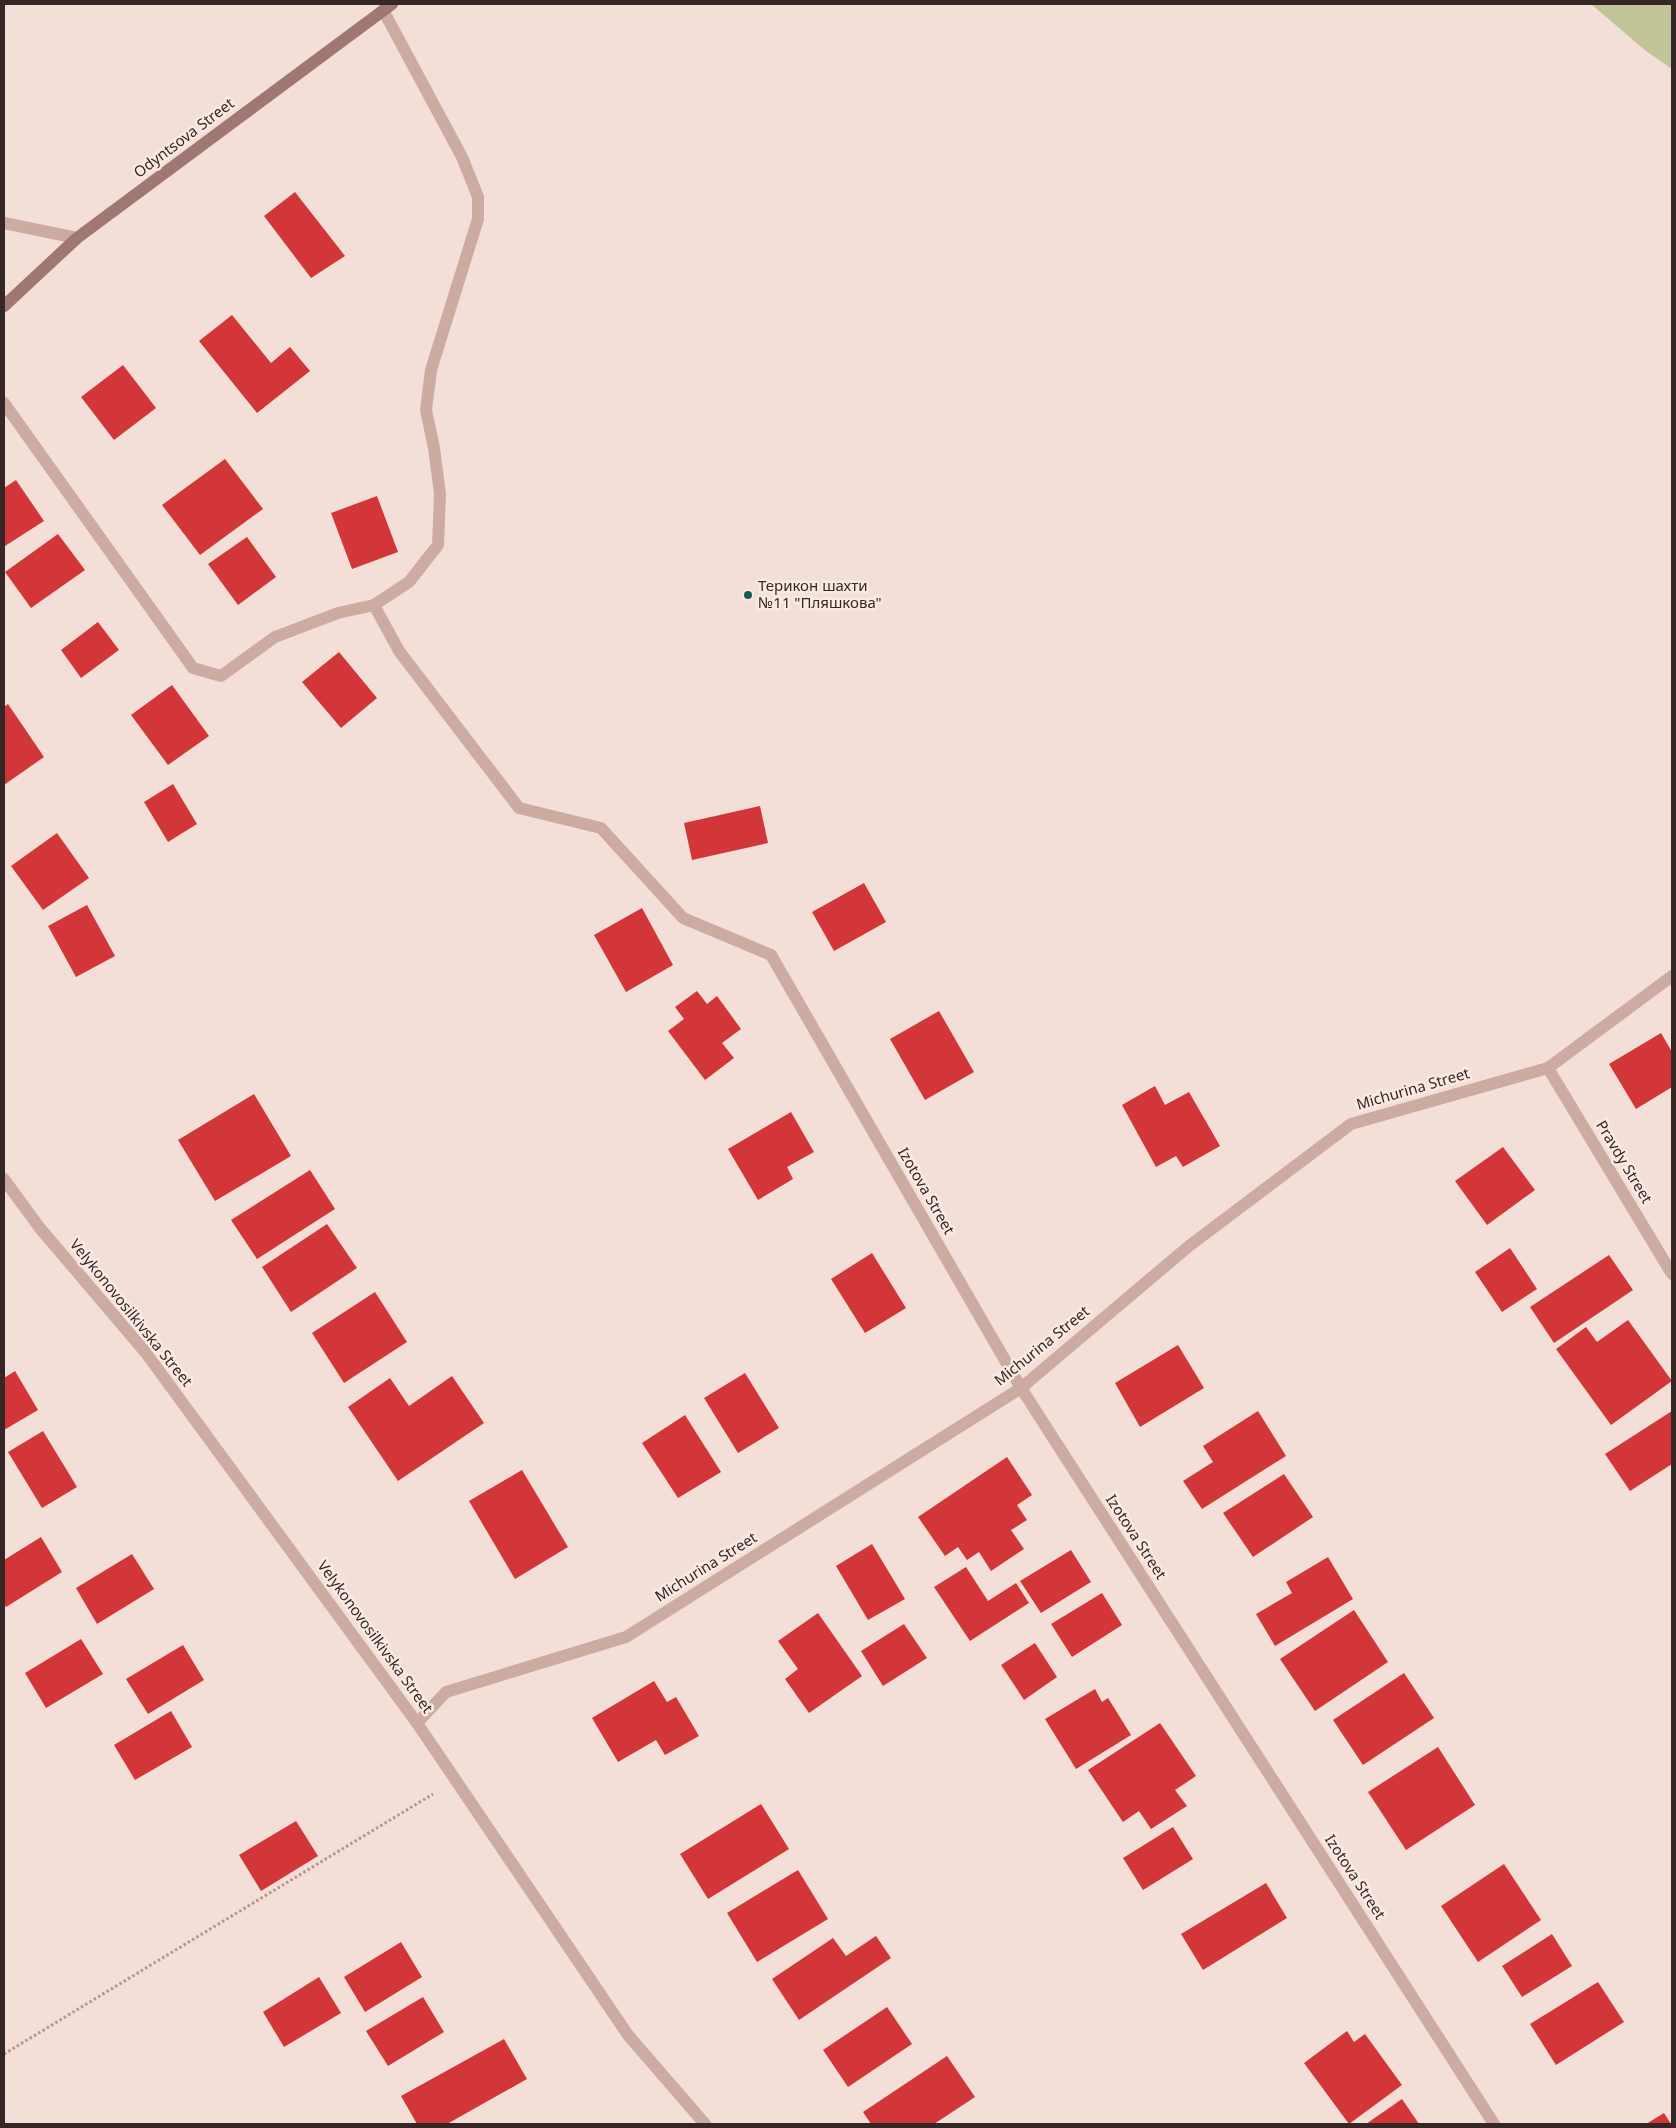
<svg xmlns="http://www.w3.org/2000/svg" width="1676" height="2128" font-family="'Noto Sans',sans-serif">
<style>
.green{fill:#c0c496}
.building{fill:#d23638}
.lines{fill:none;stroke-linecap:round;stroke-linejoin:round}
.path{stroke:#b8948c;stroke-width:3;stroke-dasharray:2.5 2.5;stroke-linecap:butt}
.service{stroke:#ccaba2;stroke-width:12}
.minor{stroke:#ccaba2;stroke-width:12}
.secondary{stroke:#a07873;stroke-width:12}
.poi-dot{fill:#175c4f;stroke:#fbeae4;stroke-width:2}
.labels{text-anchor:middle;stroke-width:5;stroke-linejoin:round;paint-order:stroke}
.street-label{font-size:15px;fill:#362625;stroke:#fbeae4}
.poi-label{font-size:15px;fill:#362625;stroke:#fbeae4;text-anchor:start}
</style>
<rect width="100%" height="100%" fill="#f3dfd7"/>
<polygon class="green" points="1591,4 1672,4 1672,69 1646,51"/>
<g class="building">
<polygon points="295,192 345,256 311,278 264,216"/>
<polygon points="232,315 271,363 290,347 310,371 257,413 199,341"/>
<polygon points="123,365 156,408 114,440 81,397"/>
<polygon points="225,459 263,509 200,555 162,505"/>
<polygon points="16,480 44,521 5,546 4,488"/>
<polygon points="377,496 398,552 352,569 331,513"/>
<polygon points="58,534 85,570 31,608 5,572"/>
<polygon points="247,537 276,577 238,605 208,564"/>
<polygon points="98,622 119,650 81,678 61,650"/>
<polygon points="339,652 377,698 341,728 302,682"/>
<polygon points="172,685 209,736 168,765 131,715"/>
<polygon points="8,704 44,757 4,785 4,707"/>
<polygon points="173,784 197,824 168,842 144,802"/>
<polygon points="760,806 768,843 692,860 684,823"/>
<polygon points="57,833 89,878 43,910 11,866"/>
<polygon points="864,883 886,922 834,951 812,912"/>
<polygon points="87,905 115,956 76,977 48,926"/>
<polygon points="642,908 673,965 626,992 594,935"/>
<polygon points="697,991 707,1004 717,996 741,1029 722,1043 734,1058 705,1080 668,1031 684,1019 675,1007"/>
<polygon points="939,1011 974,1072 925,1100 890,1039"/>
<polygon points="1661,1033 1672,1052 1672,1087 1636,1109 1609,1064"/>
<polygon points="1155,1086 1165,1105 1189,1092 1220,1146 1183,1167 1176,1156 1156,1167 1122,1105"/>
<polygon points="254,1094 291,1156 215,1201 178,1140"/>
<polygon points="791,1112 814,1152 787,1167 793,1179 758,1200 728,1149"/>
<polygon points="1503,1147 1535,1190 1487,1225 1455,1181"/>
<polygon points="310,1170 335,1209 257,1259 231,1220"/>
<polygon points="327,1224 357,1268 291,1312 262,1267"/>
<polygon points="1510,1248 1537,1289 1502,1312 1475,1272"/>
<polygon points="872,1253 906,1308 865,1333 831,1279"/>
<polygon points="1609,1255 1633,1290 1554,1343 1530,1307"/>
<polygon points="375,1292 407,1342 344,1383 312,1333"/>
<polygon points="1628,1320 1672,1381 1611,1425 1556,1349 1586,1327 1597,1342"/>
<polygon points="1178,1345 1204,1388 1140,1427 1115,1383"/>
<polygon points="15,1371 38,1410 4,1430 4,1378"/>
<polygon points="745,1373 779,1428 738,1453 704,1398"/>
<polygon points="452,1376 484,1423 398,1481 348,1407 390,1378 409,1406"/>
<polygon points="1258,1411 1286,1456 1202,1509 1183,1481 1213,1462 1203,1446"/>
<polygon points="1672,1411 1672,1464 1630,1491 1605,1454"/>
<polygon points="685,1415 721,1472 678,1498 642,1443"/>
<polygon points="43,1431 77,1487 42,1508 8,1452"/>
<polygon points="1007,1457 1032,1495 1017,1505 1027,1520 1011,1530 1024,1549 991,1571 979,1552 967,1560 958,1547 945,1556 918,1517"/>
<polygon points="522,1470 568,1547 515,1579 469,1501"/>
<polygon points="1284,1474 1313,1517 1253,1557 1223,1513"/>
<polygon points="41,1537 62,1572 6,1607 4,1604 4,1560"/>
<polygon points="872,1544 905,1599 868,1620 836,1566"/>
<polygon points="1071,1550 1091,1582 1041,1613 1020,1581"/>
<polygon points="132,1554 154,1589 97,1624 76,1588"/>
<polygon points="1328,1557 1353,1599 1275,1646 1256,1614 1292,1593 1286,1582"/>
<polygon points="966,1567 988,1601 1016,1583 1029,1603 970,1641 934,1587"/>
<polygon points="1102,1593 1122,1625 1072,1657 1051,1624"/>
<polygon points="1354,1610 1388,1662 1315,1711 1280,1659"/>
<polygon points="818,1613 862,1676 809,1713 785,1679 798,1669 778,1641"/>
<polygon points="904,1624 927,1658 883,1686 861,1651"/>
<polygon points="81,1639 103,1674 46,1708 25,1673"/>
<polygon points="1035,1643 1057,1677 1024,1700 1001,1665"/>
<polygon points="183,1645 204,1680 148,1714 126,1679"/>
<polygon points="1404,1673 1434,1718 1363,1765 1333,1720"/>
<polygon points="654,1681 667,1702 676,1697 699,1736 665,1755 656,1740 618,1762 592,1718"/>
<polygon points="1095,1689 1102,1702 1108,1698 1131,1735 1076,1769 1045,1719"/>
<polygon points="171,1711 192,1747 135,1780 114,1745"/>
<polygon points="1160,1723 1196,1776 1175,1790 1187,1806 1151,1829 1139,1811 1123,1822 1088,1770"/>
<polygon points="1438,1747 1475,1805 1406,1850 1368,1792"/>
<polygon points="761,1804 789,1849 708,1899 680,1854"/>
<polygon points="296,1821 318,1856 261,1891 239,1855"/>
<polygon points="1173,1827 1193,1859 1143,1890 1123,1858"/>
<polygon points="1504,1864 1541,1920 1478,1962 1441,1906"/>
<polygon points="798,1870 828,1919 757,1962 727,1913"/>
<polygon points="1266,1883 1287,1918 1203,1970 1181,1934"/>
<polygon points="1552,1934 1572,1966 1522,1997 1502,1966"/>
<polygon points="876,1936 891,1958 799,2020 772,1979 833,1938 846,1956"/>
<polygon points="401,1942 422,1977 365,2012 344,1977"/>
<polygon points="319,1977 341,2013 284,2047 263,2012"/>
<polygon points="1598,1982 1624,2022 1556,2065 1530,2024"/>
<polygon points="423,1997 444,2032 388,2066 366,2031"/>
<polygon points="887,2007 912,2044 848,2087 823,2050"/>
<polygon points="1347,2031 1354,2042 1365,2034 1402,2085 1349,2124 1304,2063"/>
<polygon points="504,2039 527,2079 447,2124 417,2124 401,2096"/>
<polygon points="947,2056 975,2097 934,2124 871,2124 863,2112"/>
<polygon points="1402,2099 1419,2124 1366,2124"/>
<polygon points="1664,2113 1671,2124 1646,2124"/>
</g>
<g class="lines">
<polyline class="path" points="4,2054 433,1794"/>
<g class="service">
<polyline points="4,403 193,668 221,676 275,637 338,613 374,605 399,651 519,808 601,828 683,918 771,955"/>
<polyline points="374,605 409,582 438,545 440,494 434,448 426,410 431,370 478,219 478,197 462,157 383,10"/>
</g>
<g class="minor">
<polyline points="4,223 77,238"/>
<polyline points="771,955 1021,1388 1494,2124"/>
<polyline points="1548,1068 1672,1274"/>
<polyline points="4,1179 39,1227 146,1353 417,1723 628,2035 705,2124"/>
<polyline points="417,1723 446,1692 626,1637 1021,1388 1189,1246 1351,1124 1548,1068 1672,976"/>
</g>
<polyline class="secondary" points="4,306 77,238 392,4"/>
</g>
<circle class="poi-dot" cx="748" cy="595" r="5"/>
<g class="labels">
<g class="street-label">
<text transform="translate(184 138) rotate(-37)" y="5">Odyntsova Street</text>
<text transform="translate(1413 1089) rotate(-16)" y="5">Michurina Street</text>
<text transform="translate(1624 1162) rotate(59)" y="5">Pravdy Street</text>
<text transform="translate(926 1191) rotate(60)" y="5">Izotova Street</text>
<text transform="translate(131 1313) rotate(51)" y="5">Velykonovosilkivska Street</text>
<text transform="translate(1042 1346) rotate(-39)" y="5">Michurina Street</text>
<text transform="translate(1136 1537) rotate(57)" y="5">Izotova Street</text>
<text transform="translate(706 1567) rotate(-32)" y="5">Michurina Street</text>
<text transform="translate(375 1637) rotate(54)" y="5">Velykonovosilkivska Street</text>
<text transform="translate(1355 1877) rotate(57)" y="5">Izotova Street</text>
</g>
<g class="poi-label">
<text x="758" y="591">Терикон шахти<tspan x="758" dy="17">№11 "Пляшкова"</tspan></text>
</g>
</g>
<rect width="1676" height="2128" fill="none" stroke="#362625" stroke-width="10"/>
</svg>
